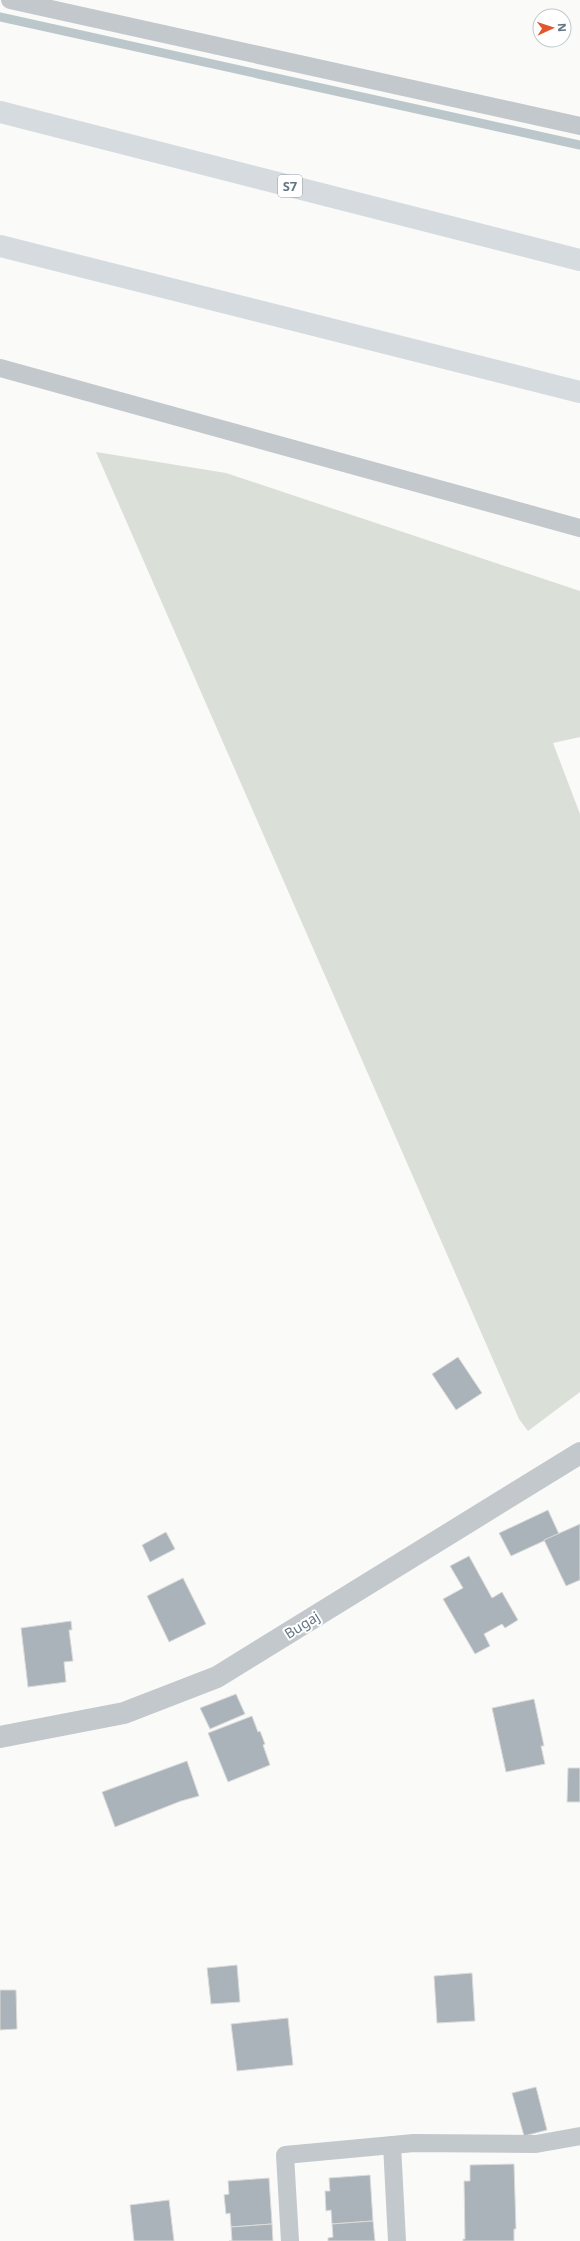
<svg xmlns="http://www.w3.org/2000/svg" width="580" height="2241" font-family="'Noto Sans',sans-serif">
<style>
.green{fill:#dadfd7}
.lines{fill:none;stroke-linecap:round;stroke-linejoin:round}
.stream{stroke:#bbc7cb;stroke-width:9}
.building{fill:#aab3b9;stroke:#dcdcda}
.lane{stroke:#c3c8cc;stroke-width:18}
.street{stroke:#c3c8cc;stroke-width:22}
.highway{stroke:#d6dbdf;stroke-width:22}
.labels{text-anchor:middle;stroke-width:4;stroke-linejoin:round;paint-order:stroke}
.shield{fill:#fff;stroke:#939fa8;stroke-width:1}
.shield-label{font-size:13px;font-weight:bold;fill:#657683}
.street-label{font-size:14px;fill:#657683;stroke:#fff}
</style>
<rect width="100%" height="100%" fill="#fafaf8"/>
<polygon class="green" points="96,452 226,473 580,591 580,737 553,743 580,814 580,1392 528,1431 519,1419"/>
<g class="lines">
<polyline class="stream" points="0,17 580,145"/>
</g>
<g class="building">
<polygon points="458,1357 482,1393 456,1410 432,1374"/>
<polygon points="548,1510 559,1534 511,1556 499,1533"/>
<polygon points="580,1524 580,1580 566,1586 544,1540"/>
<polygon points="166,1532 175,1549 150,1562 142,1545"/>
<polygon points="469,1556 492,1598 502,1592 518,1620 505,1628 502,1624 484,1634 490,1646 475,1654 443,1599 463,1588 450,1566"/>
<polygon points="183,1578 206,1624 169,1642 147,1596"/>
<polygon points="71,1621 72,1630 69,1630 73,1661 64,1662 66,1682 28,1687 21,1628"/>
<polygon points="236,1694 245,1714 210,1729 200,1708"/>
<polygon points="534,1699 544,1746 541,1746 545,1764 506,1772 492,1708"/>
<polygon points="252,1716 258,1732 260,1731 265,1744 263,1745 270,1765 228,1782 208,1733"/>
<polygon points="187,1761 199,1796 181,1801 115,1827 102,1792"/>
<polygon points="568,1768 580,1768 580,1802 567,1802"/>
<polygon points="237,1965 240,2002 211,2004 207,1968"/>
<polygon points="472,1973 475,2021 437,2023 434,1976"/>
<polygon points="0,1990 16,1990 17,2029 0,2030"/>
<polygon points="288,2018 293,2065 237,2071 231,2024"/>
<polygon points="536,2087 547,2130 524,2136 512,2093"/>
<polygon points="514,2164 516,2229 514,2229 514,2241 463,2241 463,2239 465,2239 464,2181 470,2181 470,2165"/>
<polygon points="370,2175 373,2221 332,2224 331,2210 326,2211 325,2191 330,2191 329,2178"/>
<polygon points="269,2178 272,2224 231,2227 230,2213 226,2214 224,2195 229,2194 228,2181"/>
<polygon points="169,2200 174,2241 134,2241 130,2205"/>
<polygon points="373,2221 375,2241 328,2241 328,2238 333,2237 332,2224"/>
<polygon points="272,2224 273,2241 229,2241 232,2241 231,2227"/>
</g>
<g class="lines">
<g class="lane">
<polyline points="10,0 580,126"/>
<polyline points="0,368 580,528"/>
<polyline points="392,2145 397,2241"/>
<polyline points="290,2241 285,2155 414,2143 536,2144 580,2136"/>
</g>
<polyline class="street" points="0,1737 124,1713 217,1677 580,1453"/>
<g class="highway">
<polyline points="0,112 580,260"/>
<polyline points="0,246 580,392"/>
</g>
</g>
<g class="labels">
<rect class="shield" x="278" y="175" width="24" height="22" rx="3"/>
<g class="shield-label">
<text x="290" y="191">S7</text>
</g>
<g class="street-label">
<text transform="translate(302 1625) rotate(-32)" y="5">Bugaj</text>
</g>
</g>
<g transform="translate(552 28) rotate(87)"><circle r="19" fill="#ffffff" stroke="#c1c8cd"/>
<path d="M0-3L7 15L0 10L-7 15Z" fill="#e4572e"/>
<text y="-6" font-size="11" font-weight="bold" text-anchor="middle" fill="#657683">N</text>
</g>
</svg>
